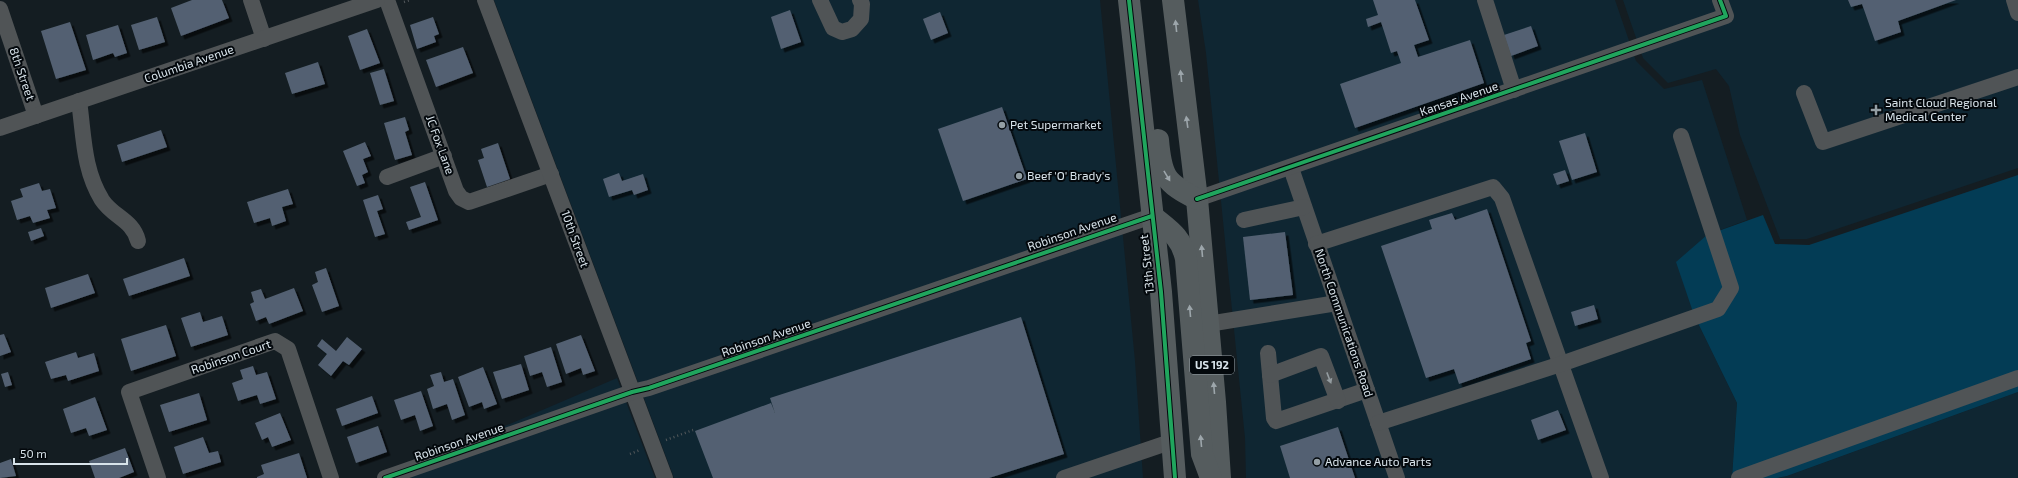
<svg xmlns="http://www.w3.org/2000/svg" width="2018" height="478" font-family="'Exo 2',sans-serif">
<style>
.built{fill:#0f2632}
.green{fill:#033c55}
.building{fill:#536172;filter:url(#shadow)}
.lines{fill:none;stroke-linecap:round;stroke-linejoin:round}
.path{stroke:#53585b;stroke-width:2.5;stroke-dasharray:1 3;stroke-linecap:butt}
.minor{stroke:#505456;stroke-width:16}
.highway{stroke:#555c5e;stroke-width:22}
.cycleway-casing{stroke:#03080c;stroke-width:6}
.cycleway{stroke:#20a55d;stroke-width:4}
.oneway{fill:#9da6ab}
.oneway2{fill:#949ca0}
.poi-dot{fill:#939ea4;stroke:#03080c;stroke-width:1.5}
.labels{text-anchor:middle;stroke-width:4;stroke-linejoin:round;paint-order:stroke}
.shield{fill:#03080c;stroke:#98a1a7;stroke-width:1}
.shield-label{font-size:11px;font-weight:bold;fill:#d8e3ea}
.street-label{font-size:12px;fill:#d8e3ea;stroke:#03080c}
.poi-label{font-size:12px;fill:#d8e3ea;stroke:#03080c;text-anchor:start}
</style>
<defs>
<filter id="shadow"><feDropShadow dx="3.5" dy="3.5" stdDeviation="0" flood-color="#0009"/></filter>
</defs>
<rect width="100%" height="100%" fill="#141d22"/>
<g class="built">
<polygon points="494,0 1100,0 1135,361 1143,478 674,478"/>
<polygon points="1198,0 1615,0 1636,61 1664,89 1702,80 1747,220 1707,235 1694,315 1737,403 1732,478 1246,478 1245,438 1206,53"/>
<polygon points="1623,0 2018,0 2018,168 1807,239 1780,239 1740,135 1729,86 1716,69 1668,83 1643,58"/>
<polygon points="617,378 655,478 411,478 407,468"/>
<polygon points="2018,392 2018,478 1777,478 1787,476"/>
</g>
<polygon class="green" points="2018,175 2018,392 1787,476 1777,478 1732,478 1737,403 1694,315 1676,262 1707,235 1763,215 1775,244 1809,245"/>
<g class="building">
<polygon points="192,0 222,0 229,18 181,36 171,8"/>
<polygon points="1373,0 1415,0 1429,40 1414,45 1418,57 1470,40 1484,83 1355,128 1340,84 1401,63 1397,51 1391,53 1381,22 1368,27 1366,19 1378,15"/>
<polygon points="1848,0 1956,0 1898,21 1901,32 1875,41 1862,4 1851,7"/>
<polygon points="790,10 801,42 781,49 771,17"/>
<polygon points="940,12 948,33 931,40 923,19"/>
<polygon points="157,17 165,42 139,50 131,25"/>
<polygon points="433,17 439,34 434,36 436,42 417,49 410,25"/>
<polygon points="70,22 86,70 56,79 41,31"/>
<polygon points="118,25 127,53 115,57 113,53 93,60 86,35"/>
<polygon points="1531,26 1538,46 1511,56 1504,35"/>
<polygon points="367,29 380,63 360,70 348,36"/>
<polygon points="463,47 473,73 436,87 426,60"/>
<polygon points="318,62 325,84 292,94 285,73"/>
<polygon points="384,69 394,101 380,105 370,73"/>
<polygon points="1002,107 1027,179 963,201 938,129"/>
<polygon points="405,117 409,130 405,132 412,155 395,160 384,123"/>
<polygon points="161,130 167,147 122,162 117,145"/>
<polygon points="1585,133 1597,172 1572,180 1559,141"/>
<polygon points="365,142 371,156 363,159 368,172 362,175 365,183 357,186 343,151"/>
<polygon points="498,143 510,179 487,187 478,160 484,158 481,149"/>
<polygon points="1565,170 1569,181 1557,185 1553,174"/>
<polygon points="619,173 622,181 643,174 648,190 634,195 632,190 609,197 603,179"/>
<polygon points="425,182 438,220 409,230 406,222 421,217 410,187"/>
<polygon points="39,183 42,191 50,189 56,208 47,210 50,218 33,223 30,216 17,220 11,201 23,197 20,189"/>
<polygon points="288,189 293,204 282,207 286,221 272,226 270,218 254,223 247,202"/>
<polygon points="378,195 383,209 377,211 385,234 375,237 363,200"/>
<polygon points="1487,209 1531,341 1526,343 1531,359 1459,384 1454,369 1426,378 1381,246 1432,229 1429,220 1452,213 1455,220"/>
<polygon points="41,228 44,236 31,241 28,232"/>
<polygon points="1285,232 1293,295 1250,300 1243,237"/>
<polygon points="184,258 190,276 129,296 123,279"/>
<polygon points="326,268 339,306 322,312 312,285 318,282 315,272"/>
<polygon points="88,274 95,293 51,308 45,288"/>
<polygon points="294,288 303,311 269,324 266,317 256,321 250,304 254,302 251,292 261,289 265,299"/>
<polygon points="1594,305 1598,319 1575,326 1571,312"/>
<polygon points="200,312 203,322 222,316 228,335 191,347 181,318"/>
<polygon points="1021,317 1064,454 989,478 713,478 695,431 771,403 775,413 770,398"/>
<polygon points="166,325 176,356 131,371 121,339"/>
<polygon points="4,334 11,352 0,356 0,335"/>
<polygon points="581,335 595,371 583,375 581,368 566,374 556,344"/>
<polygon points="347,337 362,349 349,365 343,361 331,376 318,365 327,354 317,346 322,339 336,351"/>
<polygon points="551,347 562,382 547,387 542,372 530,376 524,356"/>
<polygon points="76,352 78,358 94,353 99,371 68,381 66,375 51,379 45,362"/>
<polygon points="521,364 529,390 502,399 493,372"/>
<polygon points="253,366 256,375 267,372 276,399 260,404 257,395 238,401 232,383 243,379 240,370"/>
<polygon points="483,367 497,404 484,409 482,402 469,407 458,377"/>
<polygon points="8,372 12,385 5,387 1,374"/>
<polygon points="441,372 444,382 453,379 465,415 452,420 447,404 433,409 427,389 434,386 430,375"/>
<polygon points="421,391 433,426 420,431 415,415 401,420 394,400"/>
<polygon points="199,393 207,420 169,432 160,405"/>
<polygon points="372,396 378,413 342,426 336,409"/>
<polygon points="95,397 107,430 89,436 86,428 71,433 63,409"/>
<polygon points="1558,410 1566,430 1538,440 1531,420"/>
<polygon points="280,413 291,440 272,447 268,437 262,440 255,423"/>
<polygon points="378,426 387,452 356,463 347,437"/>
<polygon points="1338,427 1355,478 1290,478 1280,446"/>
<polygon points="203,437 209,453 218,451 221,462 183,474 174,447"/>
<polygon points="125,448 134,472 119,478 95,478 89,461"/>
<polygon points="299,453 307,478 257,478 257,477 264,474 261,465"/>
<polygon points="11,459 16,476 0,478 0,463"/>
</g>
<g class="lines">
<g class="path">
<polyline points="404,2 410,0"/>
<polyline points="666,440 693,430"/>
<polyline points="630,454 640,450"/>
</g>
<g class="minor">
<polyline points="251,0 264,39"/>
<polyline points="387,0 456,191 461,198 469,202 551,174"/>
<polyline points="485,0 665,478"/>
<polyline points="820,0 833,28 842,32 852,29 861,19 862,4 860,0"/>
<polyline points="1485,0 1514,90"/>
<polyline points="2014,0 2018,13"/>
<polyline points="0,9 36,116"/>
<polyline points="1804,93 1823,142 2018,77"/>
<path d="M79,101C84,136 83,169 102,200C113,217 133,220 138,241"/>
<polyline points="0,128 377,0"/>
<polyline points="1291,168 1397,478"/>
<polyline points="387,177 444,156"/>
<polyline points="1197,199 1726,16 1720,0"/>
<polyline points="1244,220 1304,207"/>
<polyline points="1316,244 1493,187 1502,198 1601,478"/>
<polyline points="1208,324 1337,303"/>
<polyline points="1268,353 1274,418 1276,421 1367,390"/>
<polyline points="1270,375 1321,356 1338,401"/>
<polyline points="1378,423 1561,364 1718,309 1731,288 1681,136"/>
<polyline points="158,478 129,392 275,341 288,349 331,478"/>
<polyline points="385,478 632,392 649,388 1152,216"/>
<polyline points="1064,478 1173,441"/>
<polyline points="1739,478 2018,378"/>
</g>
<g class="highway">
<polyline points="1129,0 1161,292 1175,478"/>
<polyline points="1173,0 1197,199 1215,402 1220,478"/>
<path d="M1158,140C1161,176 1165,183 1197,199"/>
<path d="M1152,216C1169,230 1181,236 1186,259L1202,454L1211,478"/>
</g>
<g class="cycleway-casing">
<g id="cycleway">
<polyline points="1129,0 1161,292 1175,478"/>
<polyline points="1197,199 1726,16 1720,0"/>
<polyline points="385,478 632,392 649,388 1152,216"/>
</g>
</g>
<use href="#cycleway" class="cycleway"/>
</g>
<defs><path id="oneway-solid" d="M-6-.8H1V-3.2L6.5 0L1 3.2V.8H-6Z"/></defs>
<g class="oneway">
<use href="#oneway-solid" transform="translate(1176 26) rotate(-96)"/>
<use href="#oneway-solid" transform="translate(1181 76) rotate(-96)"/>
<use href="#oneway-solid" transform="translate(1187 122) rotate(-98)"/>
<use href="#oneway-solid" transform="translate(1167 176) rotate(59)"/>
<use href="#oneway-solid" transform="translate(1202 251) rotate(-95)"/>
<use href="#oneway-solid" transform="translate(1190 311) rotate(-95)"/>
<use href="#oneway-solid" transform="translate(1214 388) rotate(-95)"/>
<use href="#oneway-solid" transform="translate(1201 441) rotate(-95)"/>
</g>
<use class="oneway2" href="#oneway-solid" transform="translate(1329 378) rotate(69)"/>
<g class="poi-dot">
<path d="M1874 104h4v4h4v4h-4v4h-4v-4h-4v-4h4z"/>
<circle cx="1002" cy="125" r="4"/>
<circle cx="1019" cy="176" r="4"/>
<circle cx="1317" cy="462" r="4"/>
</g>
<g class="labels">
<rect class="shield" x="1190" y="356" width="44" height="18" rx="3"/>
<g class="shield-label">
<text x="1212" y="369">US 192</text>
</g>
<g class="street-label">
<text transform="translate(189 64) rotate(-19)" y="4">Columbia Avenue</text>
<text transform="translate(22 74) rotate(71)" y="4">8th Street</text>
<text transform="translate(1459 99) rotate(-19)" y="4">Kansas Avenue</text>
<text transform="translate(440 145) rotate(70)" y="4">JC Fox Lane</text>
<text transform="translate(1072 232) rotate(-19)" y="4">Robinson Avenue</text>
<text transform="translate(575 239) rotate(70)" y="4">10th Street</text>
<text transform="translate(1147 264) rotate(-96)" y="4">13th Street</text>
<text transform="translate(1344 323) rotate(71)" y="4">North Communications Road</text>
<text transform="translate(766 338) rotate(-19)" y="4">Robinson Avenue</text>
<text transform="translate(231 357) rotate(-19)" y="4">Robinson Court</text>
<text transform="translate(459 442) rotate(-19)" y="4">Robinson Avenue</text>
</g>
<g class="poi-label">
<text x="1885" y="107">Saint Cloud Regional<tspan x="1885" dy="14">Medical Center</tspan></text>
<text x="1010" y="129">Pet Supermarket</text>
<text x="1027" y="180">Beef 'O' Brady's</text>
<text x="1325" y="466">Advance Auto Parts</text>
</g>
</g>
<path d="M14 458v6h113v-6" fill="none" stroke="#d8e3ea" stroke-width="2"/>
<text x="20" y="458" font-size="12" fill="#d8e3ea" stroke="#03080c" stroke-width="3" paint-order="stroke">50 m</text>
</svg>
